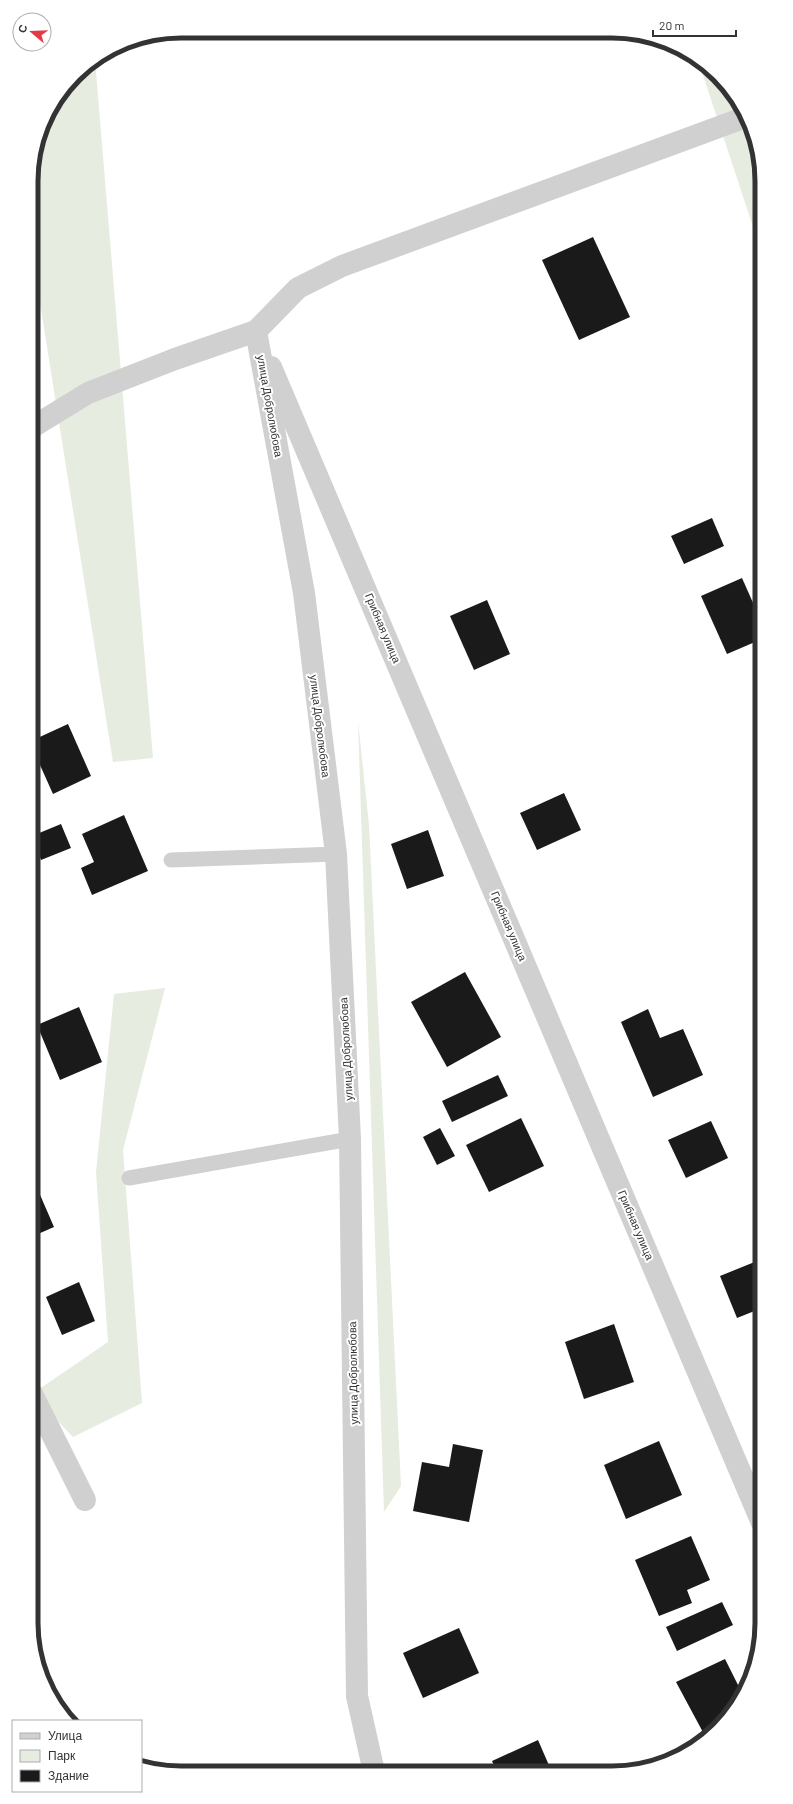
<svg xmlns="http://www.w3.org/2000/svg" width="793" height="1804" font-family="Barlow,sans-serif">
<style>
.green{fill:#e6ecdf}
.building{fill:#1a1a1a}
.lines{fill:none;stroke-linecap:round;stroke-linejoin:round}
.service{stroke:#d0d0d0;stroke-width:15}
.minor{stroke:#d0d0d0;stroke-width:22}
.labels{text-anchor:middle;stroke-width:4;stroke-linejoin:round;paint-order:stroke}
.street-label{font-size:11px;fill:#333;stroke:#fff}
.rim{fill:none;stroke:#333;stroke-width:5}
</style>
<rect width="100%" height="100%" fill="#fff"/>
<g class="green">
<polygon points="95,60 153,758 113,762 31,246 31,171 47,115 82,68"/>
<polygon points="698,60 711,68 742,106 757,142 762,181 761,251"/>
<polygon points="358,721 369,825 401,1486 384,1512"/>
<polygon points="165,988 123,1150 142,1403 73,1437 32,1394 108,1342 96,1172 114,994"/>
</g>
<g class="building">
<polygon points="593,237 630,317 579,340 542,260"/>
<polygon points="712,518 724,546 684,564 671,536"/>
<polygon points="742,578 762,623 762,639 727,654 701,596"/>
<polygon points="487,600 510,654 474,670 450,616"/>
<polygon points="68,724 91,776 53,794 31,745 31,741"/>
<polygon points="564,793 581,830 537,850 520,813"/>
<polygon points="124,815 148,871 92,895 81,868 94,862 82,834"/>
<polygon points="61,824 71,848 41,860 32,836"/>
<polygon points="428,830 444,876 407,889 391,844"/>
<polygon points="465,972 501,1037 447,1067 411,1002"/>
<polygon points="79,1007 102,1062 60,1080 37,1025"/>
<polygon points="648,1009 660,1038 683,1029 703,1075 653,1097 621,1022"/>
<polygon points="498,1075 508,1096 452,1122 442,1101"/>
<polygon points="521,1118 544,1166 489,1192 466,1145"/>
<polygon points="711,1121 728,1158 686,1178 668,1140"/>
<polygon points="440,1128 455,1156 437,1165 423,1137"/>
<polygon points="31,1174 54,1227 31,1237"/>
<polygon points="762,1259 762,1308 737,1318 720,1276"/>
<polygon points="79,1282 95,1321 62,1335 46,1297"/>
<polygon points="614,1324 634,1382 584,1399 565,1342"/>
<polygon points="659,1441 682,1495 626,1519 604,1465"/>
<polygon points="453,1444 483,1450 469,1522 413,1511 422,1462 449,1467"/>
<polygon points="691,1536 710,1580 687,1590 692,1603 659,1616 635,1560"/>
<polygon points="722,1602 733,1625 677,1651 666,1627"/>
<polygon points="459,1628 479,1673 423,1698 403,1653"/>
<polygon points="725,1659 742,1693 731,1714 710,1733 705,1736 676,1682"/>
<polygon points="538,1740 551,1770 546,1773 497,1772 492,1761"/>
</g>
<g class="lines">
<g class="service">
<polyline points="171,860 336,854"/>
<polyline points="129,1178 350,1139"/>
</g>
<g class="minor">
<polyline points="256,331 304,593 336,854 350,1139 357,1696 374,1772"/>
<polyline points="271,367 762,1523"/>
<polyline points="31,428 88,393 175,359 256,331 298,288 342,266 746,117"/>
<polyline points="31,1392 85,1500"/>
</g>
</g>
<g class="labels">
<g class="street-label">
<text transform="translate(270 406) rotate(80)" y="4">улица Добролюбова</text>
<text transform="translate(383 628) rotate(67)" y="4">Грибная улица</text>
<text transform="translate(320 726) rotate(83)" y="4">улица Добролюбова</text>
<text transform="translate(509 926) rotate(67)" y="4">Грибная улица</text>
<text transform="translate(346 1049) rotate(-93)" y="4">улица Добролюбова</text>
<text transform="translate(636 1225) rotate(67)" y="4">Грибная улица</text>
<text transform="translate(353 1373) rotate(-91)" y="4">улица Добролюбова</text>
</g>
</g>
<path d="M0 0H793V1804H0ZM181 38H612A143 143 0 0 1 755 181V1623A143 143 0 0 1 612 1766H181A143 143 0 0 1 38 1623V181A143 143 0 0 1 181 38Z" fill="#fff" fill-rule="evenodd"/>
<path class="rim" d="M181 38H612A143 143 0 0 1 755 181V1623A143 143 0 0 1 612 1766H181A143 143 0 0 1 38 1623V181A143 143 0 0 1 181 38Z"/>
<rect x="12" y="1720" width="130" height="72" fill="#ffffff" stroke="#adadad"/>
<rect x="20" y="1733" width="20" height="6" fill="#d0d0d0" stroke="#adadad"/>
<text x="48" y="1740" font-size="12" fill="#333333">Улица</text>
<rect x="20" y="1750" width="20" height="12" fill="#e6ecdf" stroke="#adadad"/>
<text x="48" y="1760" font-size="12" fill="#333333">Парк</text>
<rect x="20" y="1770" width="20" height="12" fill="#1a1a1a" stroke="#adadad"/>
<text x="48" y="1780" font-size="12" fill="#333333">Здание</text>
<g transform="translate(32 32) rotate(289)"><circle r="19" fill="#ffffff" stroke="#adadad"/>
<path d="M0-3L7 15L0 10L-7 15Z" fill="#e63946"/>
<text y="-6" font-size="11" font-weight="bold" text-anchor="middle" fill="#333333">С</text>
</g>
<path d="M653 30v6h83v-6" fill="none" stroke="#333333" stroke-width="2"/>
<text x="659" y="30" font-size="12" fill="#333333" stroke="#ffffff" stroke-width="3" paint-order="stroke">20 m</text>
</svg>
